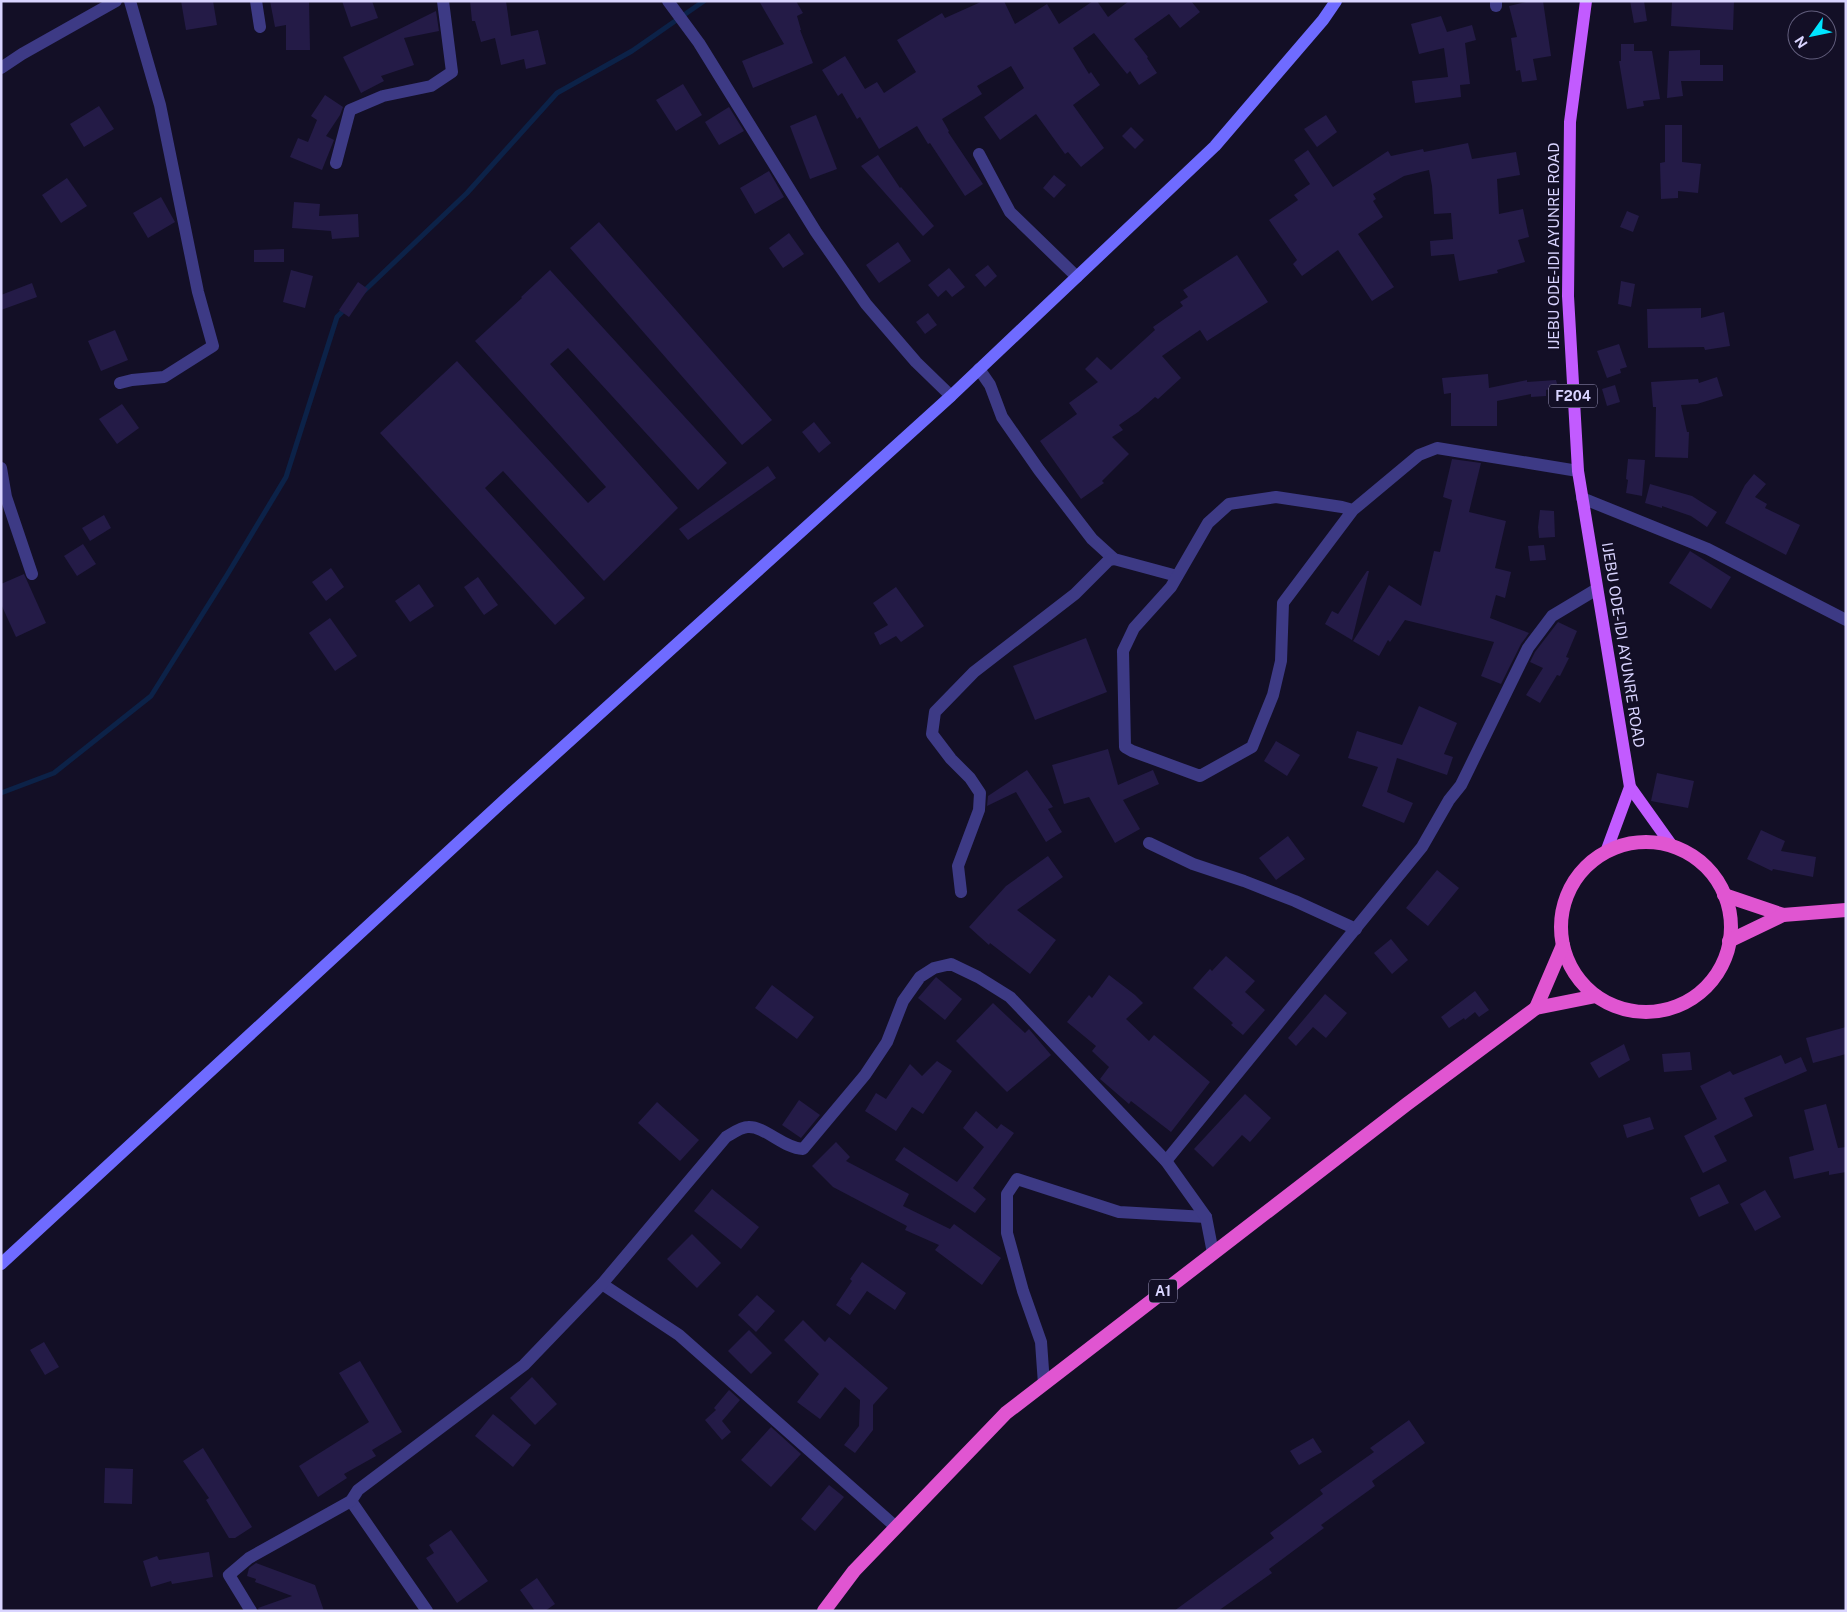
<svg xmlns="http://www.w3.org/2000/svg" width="1847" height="1612" font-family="'Public Sans',sans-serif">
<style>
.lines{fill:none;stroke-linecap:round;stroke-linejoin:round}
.stream{stroke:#0c2248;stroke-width:5}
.building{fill:#241b47}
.minor{stroke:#3d3a85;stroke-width:12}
.secondary{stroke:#6f6bff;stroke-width:12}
.primary{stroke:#c25bff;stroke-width:12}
.trunk{stroke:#e055d1;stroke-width:14}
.labels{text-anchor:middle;stroke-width:4;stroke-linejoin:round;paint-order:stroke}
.shield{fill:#130f26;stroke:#9e99be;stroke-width:1}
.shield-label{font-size:14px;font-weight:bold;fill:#d9d4ff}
.street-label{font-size:15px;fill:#d9d4ff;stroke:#130f26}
</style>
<rect width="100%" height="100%" fill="#130f26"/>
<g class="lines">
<g class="stream">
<polyline points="362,293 467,193 557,93 632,51 704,1"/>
<polyline points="1,793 54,773 151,696 227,575 286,477 337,317 347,307"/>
</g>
</g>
<g class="building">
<polygon points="181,1 213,1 217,25 186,30"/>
<polygon points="270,1 309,1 310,50 286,50 286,25 275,27"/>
<polygon points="342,1 372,1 378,18 351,27"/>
<polygon points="470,1 506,1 511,36 538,30 546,64 526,69 524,59 501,65 495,38 481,42 475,21 472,21"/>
<polygon points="759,1 796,1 803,13 797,16 801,30 800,30 813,63 753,88 742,61 784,44"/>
<polygon points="983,1 1004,1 1015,24 1047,4 1059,24 1093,1 1097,1 1108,17 1129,1 1191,1 1200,12 1180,28 1169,14 1134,39 1148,57 1147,58 1157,73 1139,85 1130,71 1127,74 1094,33 1073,48 1089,74 1091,72 1100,85 1073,105 1104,148 1081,167 1068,152 1065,154 1036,114 1000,140 984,117 1024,88 1011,66 977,86 982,94 942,119 949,131 948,132 983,184 965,196 930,143 928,144 917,126 879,149 860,117 857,119 842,93 838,96 822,70 845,56 865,89 877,82 884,93 916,72 897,40 942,13 945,18"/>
<polygon points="1530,1 1543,1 1551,56 1533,59 1537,80 1522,82 1520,70 1516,71 1511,38 1517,37 1509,6"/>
<polygon points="1630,1 1644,1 1647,21 1634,23"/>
<polygon points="1672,1 1734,1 1733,30 1671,26"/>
<polygon points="436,11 439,31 404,38 414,65 381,76 384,81 361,93 343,57"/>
<polygon points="1441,16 1447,32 1472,25 1476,40 1465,43 1470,84 1460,85 1461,97 1415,103 1412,81 1448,77 1444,48 1419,54 1411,24"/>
<polygon points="1621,44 1634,44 1634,51 1652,51 1660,99 1643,101 1644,106 1627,109 1619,61 1621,61"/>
<polygon points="1700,50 1700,65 1723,65 1723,81 1681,81 1683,96 1667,98 1669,51"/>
<polygon points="683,84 702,115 676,131 656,100"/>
<polygon points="325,95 343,107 340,115 326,136 334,140 322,170 290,157 298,138 308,142 317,120 311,116"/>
<polygon points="99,106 114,129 84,147 70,124"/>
<polygon points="729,107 744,131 719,145 705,122"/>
<polygon points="816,115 837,169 810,179 790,126"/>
<polygon points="1326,115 1337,132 1317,147 1304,129"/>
<polygon points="1665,125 1682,125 1682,162 1701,164 1698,193 1678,191 1678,198 1661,199 1660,163 1665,162"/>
<polygon points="1131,127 1144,140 1135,149 1122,136"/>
<polygon points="1468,143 1472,159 1516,152 1520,175 1497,179 1499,214 1523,209 1529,237 1518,240 1525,262 1497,270 1498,273 1459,281 1454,254 1431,256 1430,241 1453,239 1451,213 1434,214 1432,186 1429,170 1404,176 1373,194 1376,199 1373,201 1383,217 1358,234 1394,287 1372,301 1338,250 1302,276 1293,264 1297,260 1269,220 1298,200 1294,195 1310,184 1294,160 1308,150 1333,187 1388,151 1391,156 1423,149 1424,152"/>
<polygon points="878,155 900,188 901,187 934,226 923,236 861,166"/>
<polygon points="769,171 784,197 755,214 740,188"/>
<polygon points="1054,175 1066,185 1054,198 1043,188"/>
<polygon points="67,178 87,206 61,223 42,195"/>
<polygon points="161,197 175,222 148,238 133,213"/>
<polygon points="294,202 320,204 319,216 358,214 359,237 332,239 331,231 292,228"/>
<polygon points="1627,211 1639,216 1633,232 1620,227"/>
<polygon points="599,222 772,420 742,445 570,248"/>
<polygon points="789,233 804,254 783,268 769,248"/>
<polygon points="898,242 911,261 879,283 866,265"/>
<polygon points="284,249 284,262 254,262 254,250"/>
<polygon points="1237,255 1268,302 1207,341 1200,330 1162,356 1181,378 1158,399 1155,397 1138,412 1119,425 1123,430 1112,437 1129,454 1102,481 1104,483 1081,499 1040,441 1077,414 1069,403 1098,382 1085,369 1097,357 1111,370 1155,330 1153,327 1183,306 1180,302 1188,297 1183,290"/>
<polygon points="988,265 997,276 985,287 975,275"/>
<polygon points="949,268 965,287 952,297 946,290 938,297 928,285"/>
<polygon points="291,270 313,276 305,308 283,302"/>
<polygon points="550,270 727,463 698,490 568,348 550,364 678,508 604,581 503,471 485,488 585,598 555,625 380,433 457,361 588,503 606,487 475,341 522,298 521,297"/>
<polygon points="1621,281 1635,284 1631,307 1618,304"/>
<polygon points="358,282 368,289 349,317 339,310"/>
<polygon points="32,283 37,297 1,310 1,295"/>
<polygon points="1701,308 1701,318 1724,312 1730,346 1705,350 1704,347 1648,348 1647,309"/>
<polygon points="928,313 937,325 925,334 916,322"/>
<polygon points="115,330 128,360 101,371 88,341"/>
<polygon points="1619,344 1627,367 1620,369 1621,373 1607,378 1597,351"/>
<polygon points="1488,374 1489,388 1527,380 1527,382 1556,380 1558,387 1546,390 1546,396 1531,397 1531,394 1497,401 1497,426 1451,426 1451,393 1444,394 1442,378"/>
<polygon points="1717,377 1723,396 1697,404 1681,405 1687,432 1689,432 1688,458 1655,457 1656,407 1653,407 1651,382 1698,379 1699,383"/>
<polygon points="1615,385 1620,402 1607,406 1602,389"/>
<polygon points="122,404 139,428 117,444 99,419"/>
<polygon points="814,422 831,443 819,453 802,432"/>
<polygon points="1452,459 1481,463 1469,512 1506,521 1495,568 1511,572 1505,598 1496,595 1490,618 1529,633 1521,644 1501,684 1481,676 1494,642 1405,620 1390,642 1388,640 1379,656 1353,641 1389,585 1421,606 1434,551 1440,552 1452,500 1443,497"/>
<polygon points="1628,459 1645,460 1642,496 1626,493 1628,480 1626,479"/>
<polygon points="768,466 776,478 688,540 679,529"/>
<polygon points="1754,474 1766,484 1755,497 1767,504 1765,508 1800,525 1786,555 1725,523 1745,485"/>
<polygon points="1650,484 1692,496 1717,512 1707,527 1691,516 1662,506 1662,508 1645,503"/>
<polygon points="1540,510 1554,511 1555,537 1539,538 1538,527"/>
<polygon points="104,515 111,528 90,541 82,528"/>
<polygon points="83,544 96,564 77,576 64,556"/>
<polygon points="1544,545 1546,560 1530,561 1528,546"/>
<polygon points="1690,551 1731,577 1711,609 1669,583"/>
<polygon points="331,568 344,587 326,601 312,582"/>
<polygon points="1367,571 1369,571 1352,640 1325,624 1332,611 1338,614"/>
<polygon points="24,574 46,623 16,637 1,604 1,584"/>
<polygon points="478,577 498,605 484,615 464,587"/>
<polygon points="419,584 434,606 410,622 395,601"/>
<polygon points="896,587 924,626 901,642 896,636 880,645 874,633 888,625 873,603"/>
<polygon points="330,618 357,656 335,671 309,633"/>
<polygon points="1558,622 1577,631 1566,657 1569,658 1560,676 1557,675 1540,703 1526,695 1543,668 1530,662 1535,652"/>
<polygon points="1086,638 1107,692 1035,720 1013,666"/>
<polygon points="1419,706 1457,723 1444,754 1453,757 1447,775 1397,758 1387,792 1413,803 1404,823 1362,806 1378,767 1348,758 1357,731 1402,745"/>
<polygon points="1276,741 1300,755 1287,776 1264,761"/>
<polygon points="1108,749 1118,785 1153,770 1159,784 1123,800 1140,829 1115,843 1089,797 1064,804 1052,765"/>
<polygon points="1027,770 1053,807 1048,809 1062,832 1046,842 1016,792 987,806 988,796"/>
<polygon points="1657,773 1694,781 1688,808 1651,801"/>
<polygon points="1761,830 1785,841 1781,851 1816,857 1813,877 1773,869 1772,871 1747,859"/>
<polygon points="1288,836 1305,859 1276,880 1259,858"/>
<polygon points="1048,856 1063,877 1017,910 1056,940 1030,974 990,943 989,945 969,927 1006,886"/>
<polygon points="1437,870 1459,888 1428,926 1406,908"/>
<polygon points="1391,939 1408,960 1392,974 1374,953"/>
<polygon points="1226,956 1255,981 1245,992 1265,1010 1243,1035 1231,1025 1233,1023 1193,988 1210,969 1212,971"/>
<polygon points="1109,975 1135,995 1143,1003 1126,1019 1149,1041 1154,1035 1210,1082 1171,1132 1131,1101 1129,1104 1100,1079 1109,1067 1092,1051 1096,1046 1067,1022 1089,995 1092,998"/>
<polygon points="936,977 962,999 945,1020 918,998"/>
<polygon points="772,985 814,1017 797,1039 755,1008"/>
<polygon points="1475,991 1489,1010 1479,1017 1475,1012 1465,1020 1464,1018 1449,1028 1441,1017"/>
<polygon points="1325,994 1347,1013 1326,1038 1313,1027 1296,1046 1288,1038"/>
<polygon points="993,1003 1025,1033 1029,1029 1051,1055 1007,1092 956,1041"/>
<polygon points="1846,1027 1846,1054 1813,1063 1806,1038"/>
<polygon points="1624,1044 1630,1060 1599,1078 1590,1063"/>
<polygon points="1690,1052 1692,1070 1664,1072 1662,1054"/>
<polygon points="1781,1055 1785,1064 1801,1057 1807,1071 1744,1098 1753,1116 1714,1136 1727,1161 1703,1173 1684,1136 1717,1119 1700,1086 1730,1071 1733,1075"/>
<polygon points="937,1061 952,1071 923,1114 912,1107 896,1131 865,1111 876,1093 886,1099 910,1064 922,1076"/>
<polygon points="1245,1094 1271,1118 1250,1142 1242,1135 1213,1167 1194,1149"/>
<polygon points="799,1100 820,1115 801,1138 782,1125"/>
<polygon points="657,1102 699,1140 680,1161 638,1123"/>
<polygon points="1826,1104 1838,1148 1846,1147 1846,1172 1829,1175 1829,1171 1794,1179 1789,1157 1814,1150 1804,1110"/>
<polygon points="976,1111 997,1129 1001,1124 1014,1133 973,1188 986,1199 975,1213 895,1160 904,1147 957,1182 984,1147 963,1128"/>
<polygon points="1650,1117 1654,1129 1627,1138 1623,1125"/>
<polygon points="836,1142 850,1157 846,1161 909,1194 903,1206 950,1229 954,1224 1001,1258 982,1285 935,1250 939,1245 905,1230 907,1226 833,1187 812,1166"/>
<polygon points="1719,1184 1729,1203 1699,1217 1690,1198"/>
<polygon points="712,1189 759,1227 741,1249 694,1211"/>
<polygon points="1765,1190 1781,1217 1755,1231 1740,1204"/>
<polygon points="692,1234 721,1263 697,1288 667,1259"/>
<polygon points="862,1262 906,1293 895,1310 867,1291 850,1315 836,1305 852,1281 850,1279"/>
<polygon points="757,1295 775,1311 756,1332 738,1315"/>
<polygon points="803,1320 825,1342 829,1337 888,1388 873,1405 873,1430 855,1453 844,1445 859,1426 860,1400 845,1387 820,1419 797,1402 819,1374 784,1340"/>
<polygon points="749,1330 772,1353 751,1374 728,1351"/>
<polygon points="44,1342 59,1367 45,1375 30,1350"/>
<polygon points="360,1361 402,1432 372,1450 376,1456 344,1474 347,1478 318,1497 299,1466 369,1422 339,1373"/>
<polygon points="532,1377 557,1404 535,1425 510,1398"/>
<polygon points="729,1390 740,1400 722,1421 731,1432 722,1440 705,1420 716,1410 714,1408"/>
<polygon points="493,1414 531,1445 513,1467 475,1436"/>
<polygon points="1409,1420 1425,1443 1372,1481 1375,1486 1321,1525 1324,1528 1269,1569 1272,1573 1218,1611 1174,1611 1274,1538 1270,1533 1323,1494 1320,1490 1374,1452 1370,1448"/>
<polygon points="771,1427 801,1454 771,1487 741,1460"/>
<polygon points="1313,1438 1322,1452 1299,1465 1290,1451"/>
<polygon points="203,1448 252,1527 235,1538 229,1538 206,1500 209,1498 183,1461"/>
<polygon points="105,1468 133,1469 132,1504 104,1503"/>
<polygon points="829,1485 844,1497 815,1531 801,1519"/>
<polygon points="451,1530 488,1581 457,1603 426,1558 434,1553 429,1545"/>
<polygon points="209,1552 213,1577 172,1584 171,1581 151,1587 143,1561 157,1556 159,1560"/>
<polygon points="256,1563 315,1585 324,1611 259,1611 258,1608 292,1596 255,1582 256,1579 247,1576 249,1568"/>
<polygon points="537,1578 555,1604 545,1611 535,1611 520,1590"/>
</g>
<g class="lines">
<g class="minor">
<polyline points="256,1 260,27"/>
<polyline points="668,1 699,43 816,232 866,304 916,362 951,396"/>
<polyline points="1496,1 1496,6"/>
<polyline points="1,68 22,54 116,1"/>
<polyline points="979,154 1010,212 1077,277"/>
<polyline points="336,163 350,110 383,96 431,86 452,72 443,1"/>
<polyline points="979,369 990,385 1002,417 1039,470 1092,539 1114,559 1177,576"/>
<polyline points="120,383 132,380 164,377 213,346 198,292 160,105 130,1"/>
<polyline points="1,468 6,497 32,574"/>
<polyline points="1582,498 1708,549 1846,620"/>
<polyline points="1353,510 1342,507 1276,497 1229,504 1208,523 1171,587 1134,628 1123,651 1125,747 1132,751 1200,776 1252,747 1273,695 1281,661 1283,603 1353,510 1419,455 1437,448 1578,471"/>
<polyline points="1149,843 1193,864 1244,881 1295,901 1356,929"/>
<polyline points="961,892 958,866 979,810 980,793 970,778 951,759 932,734 935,712 974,672 1075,594 1109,560 1114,559"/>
<polyline points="1166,1161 1422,847 1449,800 1461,785 1528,648 1552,616 1597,589"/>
<polyline points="602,1284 679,1335 896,1527"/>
<polyline points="1044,1384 1041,1342 1023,1291 1007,1233 1007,1194 1017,1179 1119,1212 1206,1217"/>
<polyline points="351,1501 427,1611"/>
<path d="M251,1611L229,1575L249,1558L351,1501L358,1490L524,1365L602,1284L726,1137C733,1133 741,1127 748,1127C765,1126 783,1148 803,1149L865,1075L887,1042L903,1001L920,977L934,968L951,964L978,977L1010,997L1166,1161L1206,1217L1213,1253"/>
</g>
<polyline class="secondary" points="1,1264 511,794 951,396 1215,146 1323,20 1336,1"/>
<g class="primary">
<polyline points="1586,1 1570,122 1568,296 1578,471 1630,787 1670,843"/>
<polyline points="1606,852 1630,787"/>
</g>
<g class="trunk">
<circle cx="1646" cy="927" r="85"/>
<polyline points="1724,895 1783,915"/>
<polyline points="1729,941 1783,915 1846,910"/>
<polyline points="1536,1008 1563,945"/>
<polyline points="824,1611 854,1571 1006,1413 1407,1104 1536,1008 1596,996"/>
</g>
</g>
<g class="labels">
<g class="shield">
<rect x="1549" y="384.5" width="48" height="23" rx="4"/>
<rect x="1149" y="1279.5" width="28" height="23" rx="4"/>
</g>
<g class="shield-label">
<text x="1573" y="401">F204</text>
<text x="1163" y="1296">A1</text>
</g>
<g class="street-label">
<text transform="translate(1554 246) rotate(-90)" y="5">IJEBU ODE-IDI AYUNRE ROAD</text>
<text transform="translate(1623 645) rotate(81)" y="5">IJEBU ODE-IDI AYUNRE ROAD</text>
</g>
</g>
<rect width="1847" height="1612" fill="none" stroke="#d9d4ff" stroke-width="5"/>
<g transform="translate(1812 35) rotate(237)"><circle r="24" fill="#130f26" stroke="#625e7d"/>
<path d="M0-4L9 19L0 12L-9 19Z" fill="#00e5ff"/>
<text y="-8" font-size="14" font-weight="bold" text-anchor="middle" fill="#d9d4ff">N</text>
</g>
</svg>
